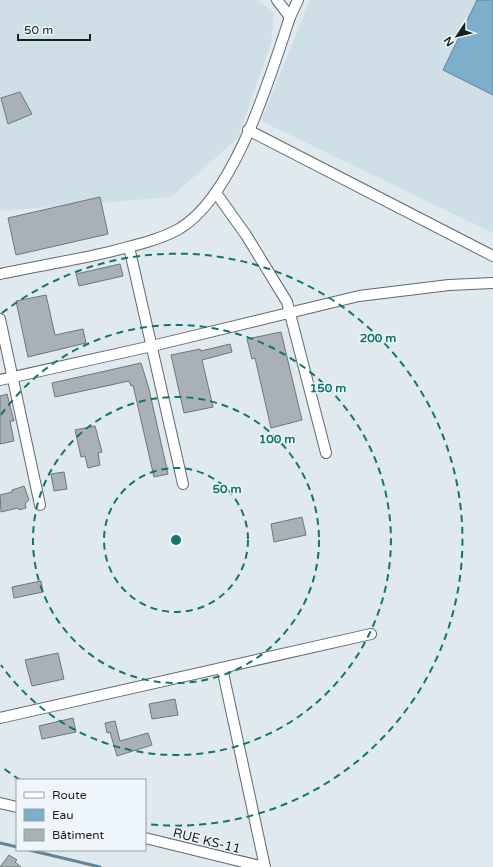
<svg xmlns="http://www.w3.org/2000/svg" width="493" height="867" font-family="'Varela Round',sans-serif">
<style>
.built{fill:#cfdfe8}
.water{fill:#7dafcb;stroke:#608498}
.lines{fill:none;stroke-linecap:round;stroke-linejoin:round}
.stream{stroke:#608498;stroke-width:3}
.building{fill:#a9b1b6;stroke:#6e767a}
.minor-casing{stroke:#62696d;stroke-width:12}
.minor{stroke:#fff;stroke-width:10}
.ring{fill:none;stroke:#0f766e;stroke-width:2;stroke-dasharray:7 5}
.labels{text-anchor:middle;stroke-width:3;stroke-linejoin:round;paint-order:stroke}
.street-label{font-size:13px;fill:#1c1f21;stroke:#eef6fb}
.centre{fill:#0f766e;stroke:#eef6fb;stroke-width:2}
.ring-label{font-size:12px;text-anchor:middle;font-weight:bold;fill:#0f766e;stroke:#eef6fb;stroke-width:3;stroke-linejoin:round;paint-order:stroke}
</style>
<rect width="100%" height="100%" fill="#e0e9ee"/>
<g class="built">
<polygon points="0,0 257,0 274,12 271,43 238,138 171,197 0,211"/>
<polygon points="310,0 493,0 493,233 261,121"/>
</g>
<polygon class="water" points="477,0 493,0 493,95 443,70"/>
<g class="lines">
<g class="stream">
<polyline points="0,843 17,847"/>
<polyline points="29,850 100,867"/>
</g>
</g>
<g class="building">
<polygon points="20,92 32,114 8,124 1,98"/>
<polygon points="100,197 108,234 16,255 8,218"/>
<polygon points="120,264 123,276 79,286 76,274"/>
<polygon points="46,295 55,335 83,329 86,343 28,357 16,301"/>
<polygon points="281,332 302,420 271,428 255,358 252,359 247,339"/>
<polygon points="230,344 232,352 202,360 213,407 184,413 171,355 200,349 201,351"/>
<polygon points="141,363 149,389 168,474 154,477 133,385 131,386 129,381 55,397 52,383"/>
<polygon points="7,394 14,421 10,421 14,441 0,444 0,396"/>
<polygon points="95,426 102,452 98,453 100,465 88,468 85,456 81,457 75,430"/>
<polygon points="64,472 67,489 54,491 51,474"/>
<polygon points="24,486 29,500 25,504 26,508 19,510 18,508 1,512 0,495 12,492 12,490"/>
<polygon points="302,517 306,535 274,542 271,524"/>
<polygon points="41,581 43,592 14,598 12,587"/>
<polygon points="58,653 64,679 32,686 25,660"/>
<polygon points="175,699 178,715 152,719 149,704"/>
<polygon points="73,718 76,732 42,739 39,726"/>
<polygon points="115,721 120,741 148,733 152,745 117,756 110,732 107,733 105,723"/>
<polygon points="9,855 17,860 15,862 21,867 0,867"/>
</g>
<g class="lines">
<g class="minor-casing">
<g id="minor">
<polyline points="290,17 298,0"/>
<polyline points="248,130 493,256"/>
<polyline points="216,193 246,235 287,302 326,453"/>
<polyline points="129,247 183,484"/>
<path d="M0,274C38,266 76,260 113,251C136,245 159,240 179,229C235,196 270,77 290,17L277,0"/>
<polyline points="0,319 40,505"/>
<polyline points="0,380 152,346 359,296 449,285 493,283"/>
<polyline points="222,668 265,867"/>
<polyline points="0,718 371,634"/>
<polyline points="0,803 17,807"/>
<polyline points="145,838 264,867"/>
</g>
</g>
<use href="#minor" class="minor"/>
</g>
<g class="ring">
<circle cx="176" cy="540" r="72"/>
<circle cx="176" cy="540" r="143"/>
<path d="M1 415A215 215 0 1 1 1 665"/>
<path d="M20 780A286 286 0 0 1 2 767M2 313A286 286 0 1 1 146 824"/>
</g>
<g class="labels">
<g class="street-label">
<text transform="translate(207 840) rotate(14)" y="5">RUE KS-11</text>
</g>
</g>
<circle cx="176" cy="540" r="6" class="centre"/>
<g class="ring-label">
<text x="378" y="342">200 m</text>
<text x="328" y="392">150 m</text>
<text x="277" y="443">100 m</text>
<text x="227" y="493">50 m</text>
</g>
<rect x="16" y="779" width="130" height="72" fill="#eef6fb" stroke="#9aa0a4"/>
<rect x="24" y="792" width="20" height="6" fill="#ffffff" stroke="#9aa0a4"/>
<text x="52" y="799" font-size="12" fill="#1c1f21">Route</text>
<rect x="24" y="809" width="20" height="12" fill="#7dafcb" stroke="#9aa0a4"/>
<text x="52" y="819" font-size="12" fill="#1c1f21">Eau</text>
<rect x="24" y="829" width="20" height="12" fill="#a9b1b6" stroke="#9aa0a4"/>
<text x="52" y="839" font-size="12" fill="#1c1f21">Bâtiment</text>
<g transform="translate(457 36) rotate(235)" stroke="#eef6fb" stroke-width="3" paint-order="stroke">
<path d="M0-3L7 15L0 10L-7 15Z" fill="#1c1f21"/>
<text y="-6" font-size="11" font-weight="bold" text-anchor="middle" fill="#1c1f21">N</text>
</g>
<path d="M18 34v6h72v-6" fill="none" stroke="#1c1f21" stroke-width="2"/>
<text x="24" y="34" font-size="12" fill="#1c1f21" stroke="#eef6fb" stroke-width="3" paint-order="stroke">50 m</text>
</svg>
